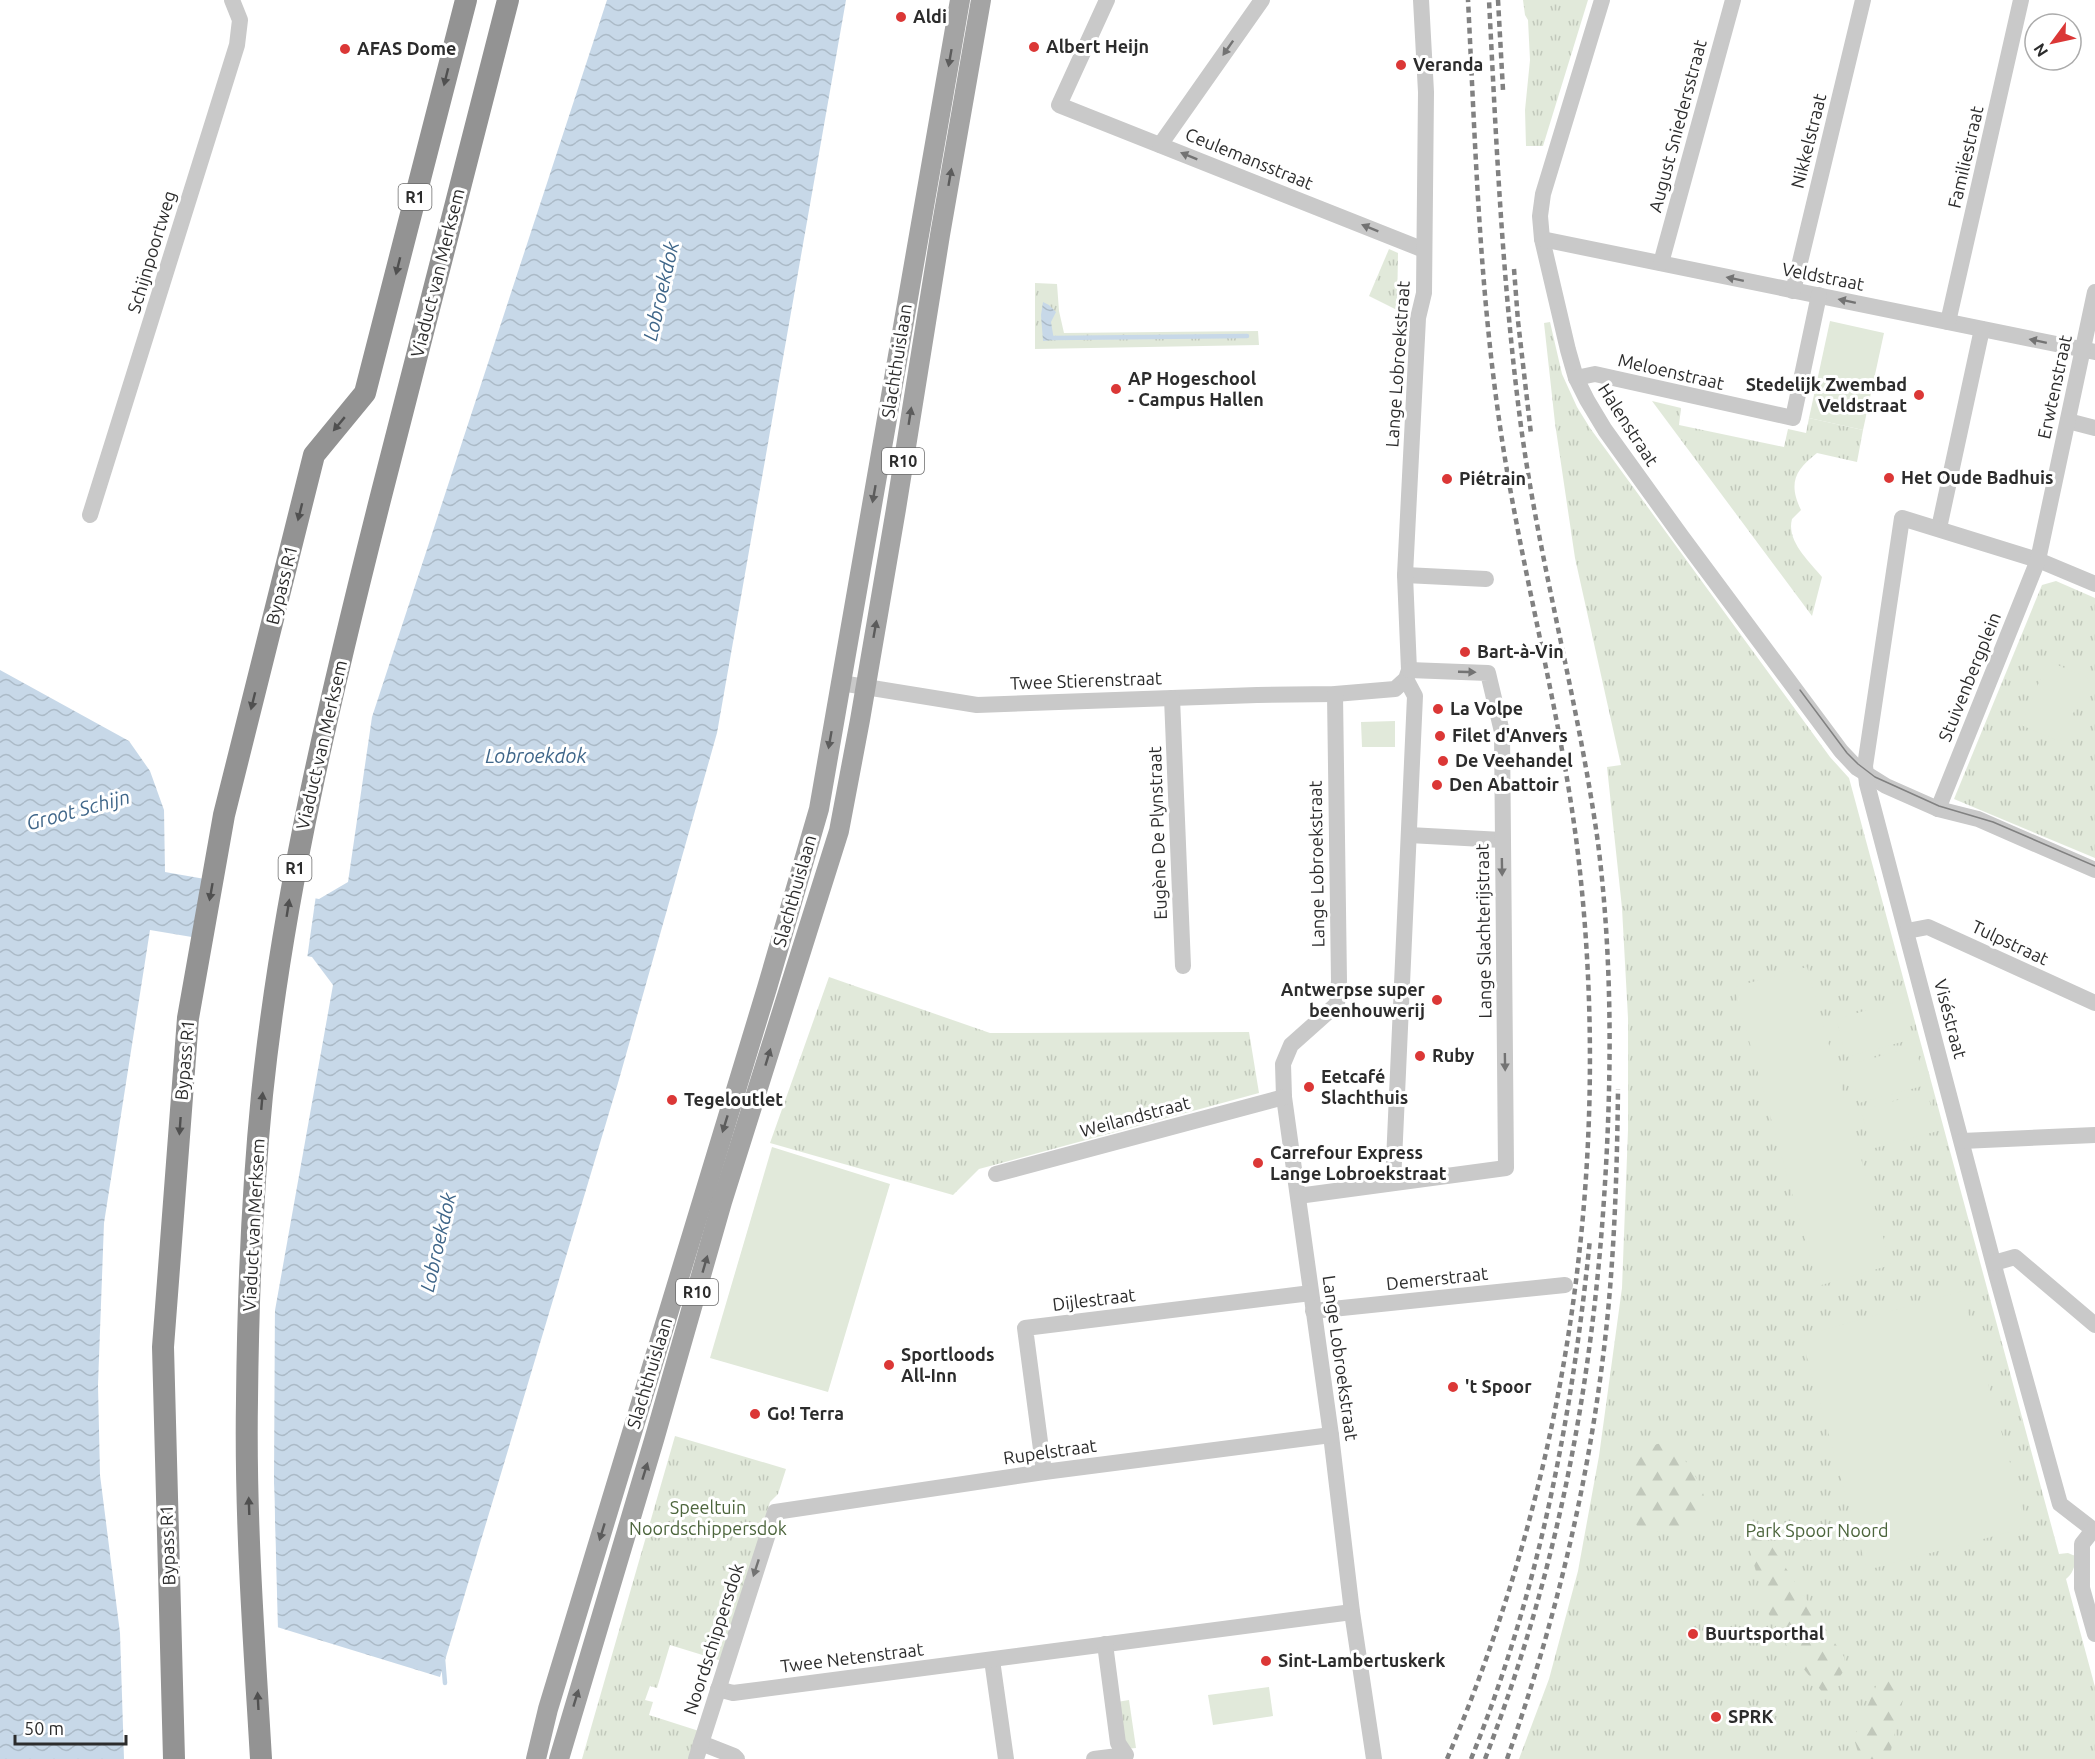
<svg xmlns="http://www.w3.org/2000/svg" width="2095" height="1759" font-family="Ubuntu,sans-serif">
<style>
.grass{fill:url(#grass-tufts)}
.forest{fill:url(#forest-firs)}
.garden{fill:#e1e9da}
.water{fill:url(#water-waves)}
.pier{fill:#fff}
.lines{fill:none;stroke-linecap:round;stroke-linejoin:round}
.stream{stroke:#c7d8e8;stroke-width:4.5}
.minor{stroke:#c9c9c9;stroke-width:16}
.major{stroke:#a4a4a4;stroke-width:20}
.highway{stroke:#939393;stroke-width:22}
.tram{stroke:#818181;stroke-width:1.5}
.rail{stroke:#818181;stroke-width:4.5;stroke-dasharray:6 4.5;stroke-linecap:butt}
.oneway{fill:#737373}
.oneway2{fill:#5c5c5c}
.oneway3{fill:#505050}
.poi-dot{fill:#db3736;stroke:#fff;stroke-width:2}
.labels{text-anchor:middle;stroke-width:6;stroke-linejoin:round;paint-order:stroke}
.shield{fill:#fff;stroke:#6b6b6b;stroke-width:1.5}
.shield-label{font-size:16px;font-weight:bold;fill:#2c2c2c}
.poi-label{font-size:18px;font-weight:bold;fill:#2c2c2c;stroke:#fff;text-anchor:start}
.street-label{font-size:18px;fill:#2c2c2c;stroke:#fff}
.park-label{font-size:18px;fill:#4c653c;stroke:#fff}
.water-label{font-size:20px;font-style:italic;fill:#3f6689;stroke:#fff}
</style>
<defs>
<pattern id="grass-tufts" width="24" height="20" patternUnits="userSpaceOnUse" patternTransform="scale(1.5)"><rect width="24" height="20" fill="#e1e9da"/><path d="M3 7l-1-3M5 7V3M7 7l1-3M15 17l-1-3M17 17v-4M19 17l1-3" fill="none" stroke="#c1c8bb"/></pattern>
<pattern id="forest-firs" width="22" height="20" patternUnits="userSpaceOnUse" patternTransform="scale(1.5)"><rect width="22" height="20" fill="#e1e9da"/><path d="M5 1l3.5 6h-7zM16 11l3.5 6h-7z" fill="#c1c8bb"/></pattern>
<pattern id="water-waves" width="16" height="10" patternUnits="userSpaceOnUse" patternTransform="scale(1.5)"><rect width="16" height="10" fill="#c7d8e8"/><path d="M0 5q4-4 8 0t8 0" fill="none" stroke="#abbac7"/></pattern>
</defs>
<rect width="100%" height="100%" fill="#fff"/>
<g class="grass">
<polygon points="1523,0 1588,0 1543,146 1526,146 1525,110 1530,60 1528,20 1525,15"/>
<polygon points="1389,249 1398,253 1397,310 1369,296"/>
<polygon points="1035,283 1057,284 1059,311 1064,333 1258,331 1259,345 1035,349"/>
<path d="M1550,322L1562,374L1577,407L1590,428L1830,757L1849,778L2059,1554L2068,1553L2075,1556C2076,1564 2073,1574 2066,1579L2095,1687V1759H1519L1549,1679L1578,1571L1599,1456L1622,1288L1628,1130V1018L1622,908L1607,767L1621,765L1575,558L1555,423L1544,323Z"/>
<path d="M1652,401L1681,408L1679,425L1784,447L1788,429L1806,433L1809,418L1863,430L1857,462L1817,453C1795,470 1788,483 1801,510L1792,519C1786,541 1809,561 1822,577L1812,616Z"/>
<polygon points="2056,581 2095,598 2095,858 1954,799 2042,585"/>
<polygon points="829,977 990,1033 1249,1032 1259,1093 979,1169 953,1195 770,1143"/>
<polygon points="675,1436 786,1469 778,1494 770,1502 722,1661 670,1645 657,1688 650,1686 645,1700 653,1702 649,1715 699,1731 690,1759 582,1759"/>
<polygon points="1129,1700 1136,1748 1125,1749 1117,1702"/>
</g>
<g class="forest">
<path d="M1657,1444C1660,1444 1663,1443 1666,1444C1684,1449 1719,1508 1702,1521C1687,1528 1653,1536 1638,1528L1634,1520L1635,1464L1647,1449Z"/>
<polygon points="1754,1522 1757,1524 1844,1657 1845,1669 1828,1694 1823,1693 1791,1653 1767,1611 1745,1532 1747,1525"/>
<polygon points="1883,1674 1900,1685 1904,1693 1889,1759 1860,1759 1855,1742 1856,1733 1880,1677"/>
</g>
<g class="garden">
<polygon points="1830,321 1884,333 1863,430 1809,418"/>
<polygon points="2048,661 2088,678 2061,742 2021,725"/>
<polygon points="1395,721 1395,747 1362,747 1361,722"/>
<polygon points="1807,967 1891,1265 1818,1286 1734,987"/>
<polygon points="1903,1000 1913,1039 1846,1057 1836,1019"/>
<polygon points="1915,1046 1926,1085 1859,1103 1849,1065"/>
<polygon points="1927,1092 1938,1131 1871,1149 1861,1110"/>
<polygon points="772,1147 890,1184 828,1392 710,1358"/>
<polygon points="1962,1291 2028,1527 1867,1570 1801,1336"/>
<polygon points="1269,1687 1273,1716 1213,1725 1208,1695"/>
</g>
<g class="water">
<polygon points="607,0 846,0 717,733 618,1083 440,1677 277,1627 274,1483 274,1316 333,985 312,957 150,930 104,1223 98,1385 100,1475 120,1633 124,1759 0,1759 0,670 129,741 150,771 164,810 165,872 319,899 348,882 372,717"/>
<polygon points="1043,302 1049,305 1056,312 1051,322 1054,340 1043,341 1041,315"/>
</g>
<g class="pier">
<polygon points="221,878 316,895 307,959 212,944"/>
<polygon points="275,1295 274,1483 278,1630 274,1627 271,1483 271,1316"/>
</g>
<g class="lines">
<g class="stream">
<polyline points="1053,338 1247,336"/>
<polyline points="443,1659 445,1683"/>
</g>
<g class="minor">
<polyline points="1107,0 1059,105 1424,250"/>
<polyline points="1602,0 1543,194 1540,216 1542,239 1568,350 1576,378 1587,400 1605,430 1682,537 1841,751 1857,768 1886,786 1938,809 1978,819 2095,870"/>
<polyline points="1160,145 1262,0"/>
<polyline points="1542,239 2095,352"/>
<polyline points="1661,263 1733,0"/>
<polyline points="1793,291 1863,0"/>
<polyline points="1948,322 2021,0"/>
<polyline points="1576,378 1595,374 1793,418 1819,295"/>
<polyline points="2068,421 2095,428"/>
<polyline points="90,515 237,45 240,20 232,0"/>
<polyline points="1939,528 1982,329"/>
<polyline points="1405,575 1486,579"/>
<polyline points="2095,584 2038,560 1902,518 1865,766 1867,784 1997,1277 2060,1504 2095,1531"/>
<polyline points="841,683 977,705 1257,695 1335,694 1395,689 1406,679 1409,670 1405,575 1418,318 1424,293 1426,92 1421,0"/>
<polyline points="1335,694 1339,981 1337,1004 1291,1045 1283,1064 1284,1097 1331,1435 1352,1612 1374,1759"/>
<polyline points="1172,698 1183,966"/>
<polyline points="1938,809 2038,560 2095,292"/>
<polyline points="1409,835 1502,840"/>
<polyline points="1907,931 1928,927 2095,1003"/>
<polyline points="1962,1141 2095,1135"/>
<polyline points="996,1174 1284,1097"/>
<polyline points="1393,1183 1415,696 1406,679"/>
<polyline points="1298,1196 1506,1168 1502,732 1488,673 1409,670"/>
<polyline points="1994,1263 2015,1257 2095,1325"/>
<polyline points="1313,1311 1565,1285"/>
<polyline points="1044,1472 1025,1328 1311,1293"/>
<polyline points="2093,1530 2082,1544 2082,1588 2095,1634"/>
<polyline points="992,1660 1006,1759"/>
<polyline points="718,1689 733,1693 1352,1612"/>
<polyline points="701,1743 734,1756 737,1759"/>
<polyline points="696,1759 775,1512 1044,1472 1331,1435"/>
<polyline points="1094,1759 1126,1755 1118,1743 1105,1644"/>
</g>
<g class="major">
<polyline points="536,1759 548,1709 767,988 819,809 960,0"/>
<polyline points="559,1759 654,1440 722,1202 839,831 860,720 896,509 940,235 981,0"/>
</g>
<g class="highway">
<polyline points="174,1759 163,1347 188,1018 224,815 314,455 365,393 466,0"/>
<path d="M261,1759C254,1640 245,1520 247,1400C248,1298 252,1196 262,1095C283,892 331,694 381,496C423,331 466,165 508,0"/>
</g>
<polyline class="tram" points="1800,690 1847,753 1858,764 1875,777 1939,806 1993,822 2095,866"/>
<g class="rail">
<polyline points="1498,0 1503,90"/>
<polyline points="1514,269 1518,321 1531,434"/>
<path d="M1447,1759C1568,1475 1614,1161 1578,854C1560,705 1518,560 1498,412C1479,276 1475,137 1468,0"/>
<path d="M1471,1759C1539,1592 1572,1418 1590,1239"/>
<path d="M1485,1759C1558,1571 1593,1383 1605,1183C1612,1070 1612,955 1598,843C1578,698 1537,556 1519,411C1502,275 1496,137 1489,0"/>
<path d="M1507,1759C1553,1629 1586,1495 1603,1357C1614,1269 1617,1178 1618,1089"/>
</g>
</g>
<defs><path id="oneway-solid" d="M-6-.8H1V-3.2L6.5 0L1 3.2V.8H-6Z" transform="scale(1.5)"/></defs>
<g class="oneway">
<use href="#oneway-solid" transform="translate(1228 48) rotate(125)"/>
<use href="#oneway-solid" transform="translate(1189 156) rotate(-158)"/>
<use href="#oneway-solid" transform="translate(1370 228) rotate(-158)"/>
<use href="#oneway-solid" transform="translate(1735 279) rotate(-168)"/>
<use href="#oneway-solid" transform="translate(1847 301) rotate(-168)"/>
<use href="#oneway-solid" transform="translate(2038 341) rotate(-168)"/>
<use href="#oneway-solid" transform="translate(1467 672) rotate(2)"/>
<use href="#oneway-solid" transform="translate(1502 867) rotate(89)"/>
<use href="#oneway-solid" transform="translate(1505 1062) rotate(89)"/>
<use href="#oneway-solid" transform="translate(756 1568) rotate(108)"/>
</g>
<g class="oneway2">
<use href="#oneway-solid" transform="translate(950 58) rotate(100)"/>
<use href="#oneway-solid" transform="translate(950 177) rotate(-80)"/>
<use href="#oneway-solid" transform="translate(910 416) rotate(-81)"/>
<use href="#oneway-solid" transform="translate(874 494) rotate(100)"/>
<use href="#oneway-solid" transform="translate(875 629) rotate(-80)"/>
<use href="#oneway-solid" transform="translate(830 740) rotate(100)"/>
<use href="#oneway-solid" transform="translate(768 1057) rotate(-73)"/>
<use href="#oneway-solid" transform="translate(725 1124) rotate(107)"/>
<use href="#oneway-solid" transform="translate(705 1264) rotate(-74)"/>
<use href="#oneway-solid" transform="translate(645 1471) rotate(-73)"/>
<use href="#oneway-solid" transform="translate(602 1532) rotate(107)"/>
<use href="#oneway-solid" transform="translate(576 1698) rotate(-73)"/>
</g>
<g class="oneway3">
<use href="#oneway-solid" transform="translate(446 77) rotate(104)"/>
<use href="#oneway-solid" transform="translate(398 266) rotate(104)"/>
<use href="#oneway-solid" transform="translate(339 424) rotate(130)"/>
<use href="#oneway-solid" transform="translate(300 512) rotate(104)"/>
<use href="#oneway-solid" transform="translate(253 701) rotate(104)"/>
<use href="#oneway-solid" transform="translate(211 892) rotate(100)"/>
<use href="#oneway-solid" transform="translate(288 908) rotate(-81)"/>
<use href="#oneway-solid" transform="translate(262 1101) rotate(-85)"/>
<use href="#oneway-solid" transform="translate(180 1126) rotate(94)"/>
<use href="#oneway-solid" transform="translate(249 1506) rotate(-92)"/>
<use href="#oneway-solid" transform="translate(258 1701) rotate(-93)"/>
</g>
<g class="poi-dot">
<circle cx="901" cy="17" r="6"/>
<circle cx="1034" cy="47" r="6"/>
<circle cx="345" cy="49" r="6"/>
<circle cx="1401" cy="65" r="6"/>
<circle cx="1116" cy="389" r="6"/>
<circle cx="1919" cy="395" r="6"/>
<circle cx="1889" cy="478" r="6"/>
<circle cx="1447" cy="479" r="6"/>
<circle cx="1465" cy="652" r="6"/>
<circle cx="1438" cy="709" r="6"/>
<circle cx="1440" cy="736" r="6"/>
<circle cx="1443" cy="761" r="6"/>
<circle cx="1437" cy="785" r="6"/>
<circle cx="1437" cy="1000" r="6"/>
<circle cx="1420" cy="1056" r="6"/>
<circle cx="1309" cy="1087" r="6"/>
<circle cx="672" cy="1100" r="6"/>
<circle cx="1258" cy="1163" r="6"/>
<circle cx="889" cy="1365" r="6"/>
<circle cx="1453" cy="1387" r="6"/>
<circle cx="755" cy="1414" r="6"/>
<circle cx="1693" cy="1634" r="6"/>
<circle cx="1266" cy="1661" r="6"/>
<circle cx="1716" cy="1717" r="6"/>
</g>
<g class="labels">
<g class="shield">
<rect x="398.5" y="184" width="33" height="26" rx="4.5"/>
<rect x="882" y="448" width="42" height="26" rx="4.5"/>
<rect x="278.5" y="855" width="33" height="26" rx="4.5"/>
<rect x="676" y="1279" width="42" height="26" rx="4.5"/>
</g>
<g class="shield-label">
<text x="415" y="203">R1</text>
<text x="903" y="467">R10</text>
<text x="295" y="874">R1</text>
<text x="697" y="1298">R10</text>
</g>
<g class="poi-label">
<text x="913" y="23">Aldi</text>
<text x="1046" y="53">Albert Heijn</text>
<text x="357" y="55">AFAS Dome</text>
<text x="1413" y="71">Veranda</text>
<text x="1128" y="385">AP Hogeschool<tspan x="1128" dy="21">- Campus Hallen</tspan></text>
<text x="1907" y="391" text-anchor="end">Stedelijk Zwembad<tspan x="1907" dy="21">Veldstraat</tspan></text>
<text x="1901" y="484">Het Oude Badhuis</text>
<text x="1459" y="485">Piétrain</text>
<text x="1477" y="658">Bart-à-Vin</text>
<text x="1450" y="715">La Volpe</text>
<text x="1452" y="742">Filet d'Anvers</text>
<text x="1455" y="767">De Veehandel</text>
<text x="1449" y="791">Den Abattoir</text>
<text x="1425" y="996" text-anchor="end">Antwerpse super<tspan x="1425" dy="21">beenhouwerij</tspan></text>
<text x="1432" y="1062">Ruby</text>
<text x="1321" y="1083">Eetcafé<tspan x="1321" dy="21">Slachthuis</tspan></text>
<text x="684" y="1106">Tegeloutlet</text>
<text x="1270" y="1159">Carrefour Express<tspan x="1270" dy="21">Lange Lobroekstraat</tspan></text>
<text x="901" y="1361">Sportloods<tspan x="901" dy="21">All-Inn</tspan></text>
<text x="1465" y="1393">'t Spoor</text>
<text x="767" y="1420">Go! Terra</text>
<text x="1705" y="1640">Buurtsporthal</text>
<text x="1278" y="1667">Sint-Lambertuskerk</text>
<text x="1728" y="1723">SPRK</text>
</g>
<g class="street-label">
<text transform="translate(1678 126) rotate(-75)" y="6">August Sniedersstraat</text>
<text transform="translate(1809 141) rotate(-76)" y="6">Nikkelstraat</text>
<text transform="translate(1966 157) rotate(-77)" y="6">Familiestraat</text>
<text transform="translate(1249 159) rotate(22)" y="6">Ceulemansstraat</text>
<text transform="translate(152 252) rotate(-73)" y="6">Schijnpoortweg</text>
<text transform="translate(438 273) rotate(-76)" y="6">Viaduct van Merksem</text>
<text transform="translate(1823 277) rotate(11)" y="6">Veldstraat</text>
<text transform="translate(897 361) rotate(-81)" y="6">Slachthuislaan</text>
<text transform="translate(1398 364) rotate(-86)" y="6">Lange Lobroekstraat</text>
<text transform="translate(1671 372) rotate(13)" y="6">Meloenstraat</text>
<text transform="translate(2055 387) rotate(-78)" y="6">Erwtenstraat</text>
<text transform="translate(1628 425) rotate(57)" y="6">Halenstraat</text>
<text transform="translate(282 585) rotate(-76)" y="6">Bypass R1</text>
<text transform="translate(1970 677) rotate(-68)" y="6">Stuivenbergplein</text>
<text transform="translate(1086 681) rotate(-2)" y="6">Twee Stierenstraat</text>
<text transform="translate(322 745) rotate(-77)" y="6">Viaduct van Merksem</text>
<text transform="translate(1158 833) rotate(-92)" y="6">Eugène De Plynstraat</text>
<text transform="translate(1317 864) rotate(-91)" y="6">Lange Lobroekstraat</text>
<text transform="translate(795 891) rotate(-74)" y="6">Slachthuislaan</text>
<text transform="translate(1484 931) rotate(-91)" y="6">Lange Slachterijstraat</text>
<text transform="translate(2010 943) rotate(25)" y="6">Tulpstraat</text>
<text transform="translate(1950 1019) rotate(75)" y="6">Viséstraat</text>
<text transform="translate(185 1060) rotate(-85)" y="6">Bypass R1</text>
<text transform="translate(1135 1117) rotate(-15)" y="6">Weilandstraat</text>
<text transform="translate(254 1225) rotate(-87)" y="6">Viaduct van Merksem</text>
<text transform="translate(1437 1279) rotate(-6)" y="6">Demerstraat</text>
<text transform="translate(1094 1300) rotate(-7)" y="6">Dijlestraat</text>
<text transform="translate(1340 1358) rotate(82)" y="6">Lange Lobroekstraat</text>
<text transform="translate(650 1373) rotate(-73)" y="6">Slachthuislaan</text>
<text transform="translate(1050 1452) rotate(-8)" y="6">Rupelstraat</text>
<text transform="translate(168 1545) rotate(-92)" y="6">Bypass R1</text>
<text transform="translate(714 1639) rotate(-72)" y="6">Noordschippersdok</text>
<text transform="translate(852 1658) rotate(-7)" y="6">Twee Netenstraat</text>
</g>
<g class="park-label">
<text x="708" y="1514">Speeltuin<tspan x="708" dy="21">Noordschippersdok</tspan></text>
<text x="1817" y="1537">Park Spoor Noord</text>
</g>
<g class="water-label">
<text transform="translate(661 291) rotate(-77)" y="7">Lobroekdok</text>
<text x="536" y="763">Lobroekdok</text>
<text transform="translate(78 810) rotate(-15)" y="7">Groot Schijn</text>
<text transform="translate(438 1242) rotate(-77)" y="7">Lobroekdok</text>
</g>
</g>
<g transform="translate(2053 42) rotate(237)"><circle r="28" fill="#ffffff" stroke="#ababab" stroke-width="1.5"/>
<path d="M0-4.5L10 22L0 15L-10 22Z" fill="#db3736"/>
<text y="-9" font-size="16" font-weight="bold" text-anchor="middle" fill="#2c2c2c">N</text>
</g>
<path d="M15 1735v9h111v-9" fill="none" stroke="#2c2c2c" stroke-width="3"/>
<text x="24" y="1735" font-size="18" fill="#2c2c2c" stroke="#ffffff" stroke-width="4.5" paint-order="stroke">50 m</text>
</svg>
